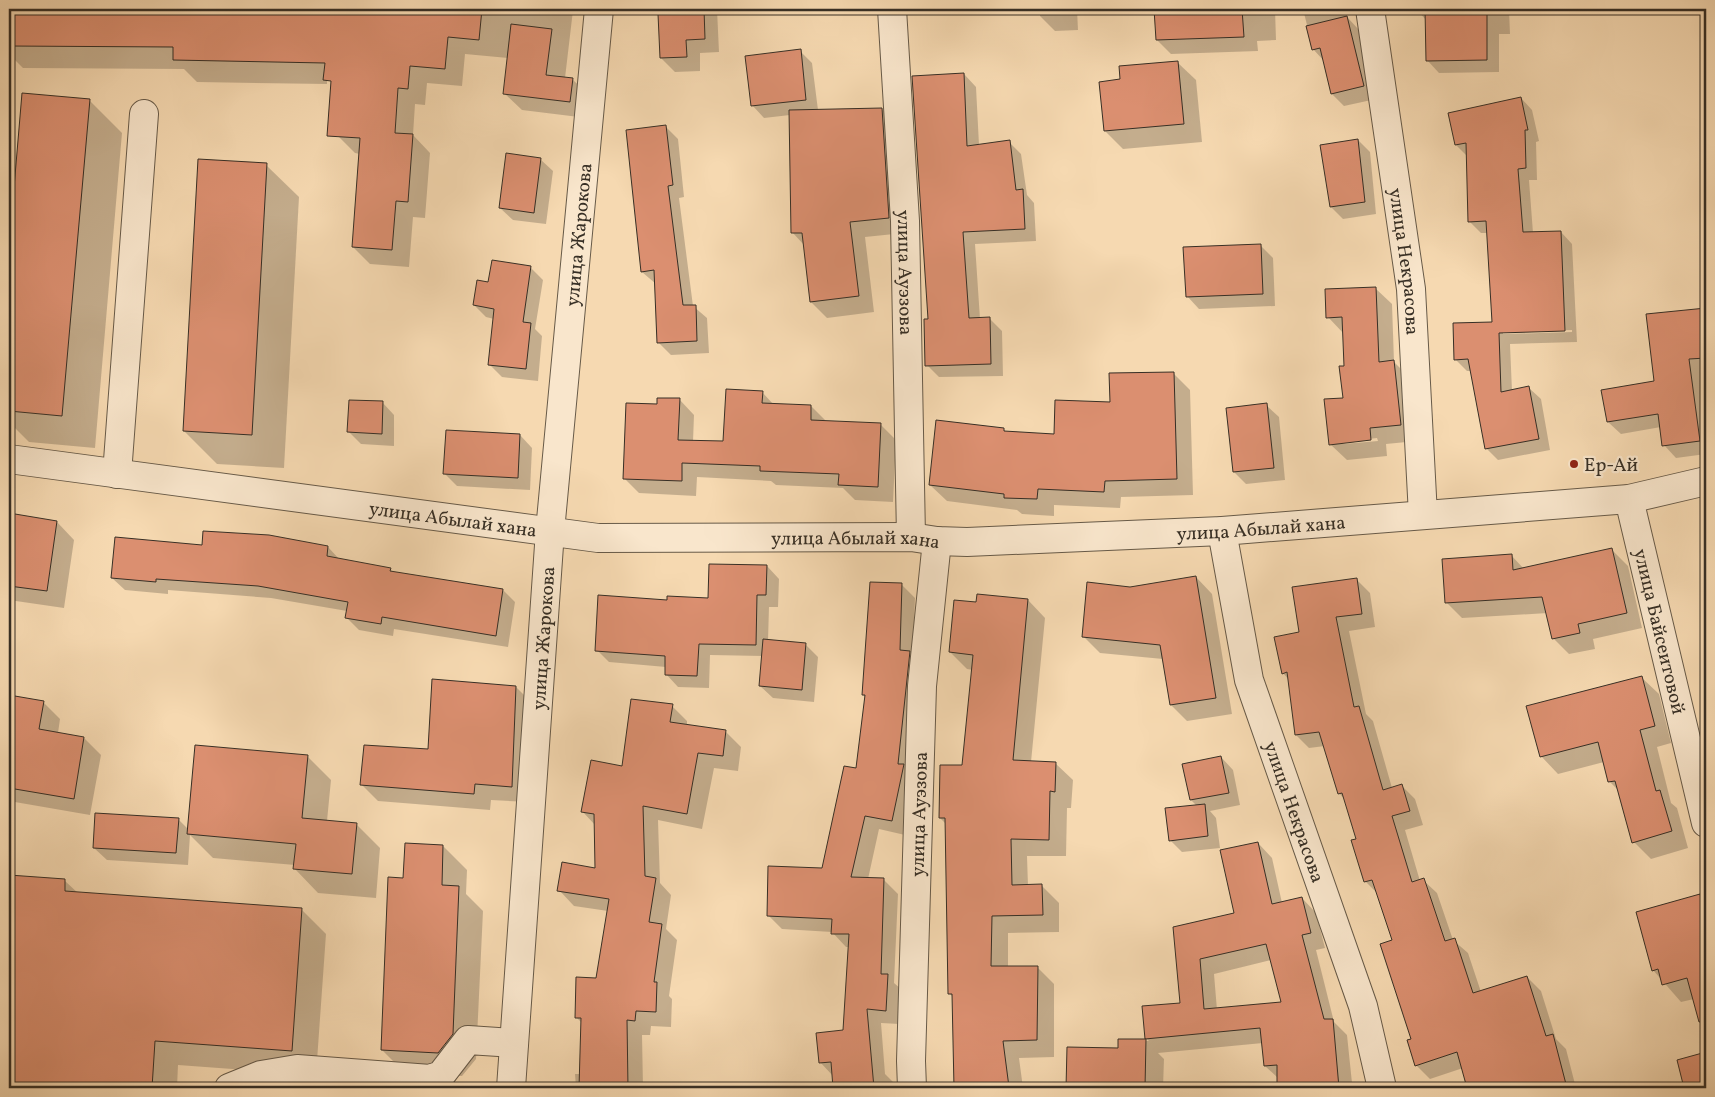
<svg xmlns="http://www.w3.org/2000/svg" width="1715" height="1097" font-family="Vollkorn,serif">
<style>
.shadow{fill:#0003;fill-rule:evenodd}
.building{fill:#db8f70;stroke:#372f25;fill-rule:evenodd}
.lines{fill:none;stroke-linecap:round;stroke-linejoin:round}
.minor-casing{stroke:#675a48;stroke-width:30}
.minor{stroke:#f9e6cc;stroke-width:28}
.poi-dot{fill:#8f2418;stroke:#f9e6cc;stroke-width:2}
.labels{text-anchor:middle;stroke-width:4.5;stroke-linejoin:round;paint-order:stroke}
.street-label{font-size:19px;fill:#372f25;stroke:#f9e6cc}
.poi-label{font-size:19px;fill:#372f25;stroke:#f9e6cc;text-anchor:start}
</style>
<rect width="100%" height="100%" fill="#f6d9b1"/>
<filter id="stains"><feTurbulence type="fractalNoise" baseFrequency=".004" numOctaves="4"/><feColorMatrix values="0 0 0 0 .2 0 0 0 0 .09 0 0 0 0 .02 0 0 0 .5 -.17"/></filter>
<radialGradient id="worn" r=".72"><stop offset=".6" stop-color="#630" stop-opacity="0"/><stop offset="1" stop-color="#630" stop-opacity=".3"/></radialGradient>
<g class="shadow">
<polygon points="9,9 328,9 327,84 197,82 184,69 23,68 9,54"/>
<polygon points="350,9 578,9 573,10 565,78 572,79 590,96 587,118 522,110 504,93 508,58 465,54 462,86 427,83 425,105 415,104 413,135 430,153 425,218 413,217 409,267 370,264 353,247 360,154 355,153 338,136"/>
<polygon points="659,9 717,9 719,52 700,53 700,71 675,72 661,58"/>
<polygon points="1040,9 1077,9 1078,30 1055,31 1040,16"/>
<polygon points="1156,9 1275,9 1276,40 1257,41 1258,51 1171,54 1157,40"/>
<polygon points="1303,9 1346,9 1348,18 1359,30 1376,99 1344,106 1332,94 1324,61 1313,49"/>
<polygon points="1416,9 1509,9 1510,34 1499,34 1499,72 1439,73 1427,60 1427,21"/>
<polygon points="800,51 812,63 818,110 882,109 898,125 904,233 865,237 874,312 827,318 811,302 804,245 792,232 790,115 764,118 752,105"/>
<polygon points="1177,62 1196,80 1202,142 1123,149 1105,131 1122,81"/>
<polygon points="964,74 976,87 979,145 1009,142 1021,154 1027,195 1034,203 1036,241 975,244 980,319 990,319 1002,331 1003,376 939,377 927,365 929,320"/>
<polygon points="23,94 89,100 122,133 95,448 29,442 9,422 9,262"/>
<path d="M1521,98L1532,110L1539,141L1536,142L1537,180H1529L1533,233L1561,232L1572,244L1577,342L1510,344L1512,391L1529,388L1541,399L1550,450L1498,460L1486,448L1472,371H1467L1455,359L1493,323L1488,233H1481L1469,221L1467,156L1456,145ZM1572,330V332L1503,334V332Z"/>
<polygon points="665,126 678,139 684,197 679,198 693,306 707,318 709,353 671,355 658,342 656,284 642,272"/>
<polygon points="1358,140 1370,152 1376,214 1343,219 1331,207"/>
<polygon points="540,159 553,171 546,224 513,220 500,208"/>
<polygon points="266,165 299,197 284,468 217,464 184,431"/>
<polygon points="1260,245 1273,258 1275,306 1199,309 1187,296"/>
<polygon points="530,267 543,280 535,329 542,336 538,381 502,377 489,364 494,319 486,317 474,305 489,284"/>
<path d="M1375,288L1392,304L1394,362L1410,378L1417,441L1386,444L1387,456L1347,460L1330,444L1344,399V334L1328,317ZM1377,438L1378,441L1343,444V442Z"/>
<polygon points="1706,309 1706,371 1701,371 1706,413 1706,454 1676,458 1664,445 1661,427 1621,434 1608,422 1656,382 1648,315"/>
<polygon points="1173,373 1190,390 1193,495 1121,497 1120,508 1054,505 1054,516 1022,514 1017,510 947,501 930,485 1004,430 1007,433 1055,435 1111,403"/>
<polygon points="762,392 774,405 811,406 827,422 881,425 896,440 893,502 855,500 843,488 776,485 771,481 697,477 696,496 639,493 624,478 658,406 679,399 694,415 693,442 724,443"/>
<polygon points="382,402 394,415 394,446 361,444 349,432"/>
<polygon points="1266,405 1279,417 1285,480 1246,484 1234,472"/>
<polygon points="520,435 532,448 530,490 457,486 445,474"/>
<polygon points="9,515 57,522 74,540 64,608 9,600"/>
<polygon points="1701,537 1706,537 1706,575 1704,573"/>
<polygon points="203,547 328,547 340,560 390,569 393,572 503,590 515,602 508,647 394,629 393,636 359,630 346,617 347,611 271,598 168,590 168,594 125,590 112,578"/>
<polygon points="1612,550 1628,566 1642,628 1593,639 1595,649 1569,654 1553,638 1548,613 1462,618 1446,602 1511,555 1524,569"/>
<polygon points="767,566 779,579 778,607 769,607 768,641 805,644 818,657 814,702 773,698 760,686 763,656 710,655 709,688 678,687 666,674 666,667 609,662 597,650 668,601 709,599"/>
<polygon points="1196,577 1212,594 1232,714 1187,721 1171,705 1163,659 1100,653 1083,636 1130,588"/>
<polygon points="1357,580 1370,593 1375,627 1349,631 1366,714 1373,721 1392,788 1402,786 1415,799 1423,825 1405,830 1420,881 1423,880 1437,893 1453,940 1468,953 1481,992 1527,977 1541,991 1556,1039 1566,1049 1576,1088 1468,1088 1463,1068 1430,1079 1416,1065 1394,941 1379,895 1365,881 1357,840 1346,801 1339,793 1325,746 1309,748 1296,735 1289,680 1283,673 1300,633"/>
<polygon points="901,584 915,598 905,835 879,829 868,879 884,880 898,894 894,983 901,989 899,1024 881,1023 885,1074 893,1082 893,1088 834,1088 833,1076 820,1062 844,1031 850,947 846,947 832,932 782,929 768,915 823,869 857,770 866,698 863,695"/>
<polygon points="1028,600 1045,618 1031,762 1055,763 1073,780 1071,808 1067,808 1066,856 1027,856 1028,886 1041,885 1059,903 1059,932 1008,933 1008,967 1037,967 1054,984 1054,1057 1019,1058 1023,1088 955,1088 954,998 949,993 946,824 940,818 964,767 973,670 967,669 950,652 977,604"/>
<polygon points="1641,677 1659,694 1671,743 1657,747 1671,803 1677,808 1688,848 1651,859 1634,842 1619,791 1610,782 1604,762 1558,774 1541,756"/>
<polygon points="516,687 532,703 528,802 491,800 490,810 378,801 362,785 429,751"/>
<polygon points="9,697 43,702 60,719 58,733 84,738 101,755 90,815 9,801"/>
<polygon points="672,706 687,721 687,726 726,732 741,747 738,771 714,768 702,829 658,820 660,883 671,895 666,929 677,940 669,996 672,999 671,1027 651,1026 650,1035 642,1035 643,1088 576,1088 575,1074 580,1074 582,1023 576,1017 597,980 608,911 574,906 559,890 596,869 595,825 582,811 623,768"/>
<polygon points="307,756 331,780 327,821 356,824 380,848 376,898 318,893 295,869 295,865 213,858 190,835 188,865 107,860 94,848 178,819 189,830"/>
<polygon points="1221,757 1233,770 1240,805 1210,811 1216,818 1220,848 1182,852 1170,840 1197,806 1191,800"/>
<path d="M1258,843L1272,858L1282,903L1302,898L1316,913L1325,948L1316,950L1334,1022L1347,1035L1352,1083H1364L1369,1088H1278V1078L1265,1066L1263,1043L1158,1053L1164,1059L1163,1088H1067L1068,1048L1119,1049V1040L1149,1041L1146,1038L1181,1004L1174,928L1235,914ZM1271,960L1282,1004L1217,1010L1214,974Z"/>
<polygon points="443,846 467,870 466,894 483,911 476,1059 462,1076 406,1074 382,1050 405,879"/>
<polygon points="9,877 65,881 78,893 302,910 326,934 316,1075 178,1065 177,1088 9,1088"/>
<polygon points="1699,896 1706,903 1706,1045 1694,999 1681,1002 1653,970"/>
<polygon points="1706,1053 1706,1088 1685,1088 1678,1061"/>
</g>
<g class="building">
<polygon points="9,9 482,9 479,40 448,37 445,69 410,66 408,89 398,88 395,133 413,134 408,202 396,201 392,250 352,247 360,138 327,136 331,81 323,80 325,63 173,60 173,47 9,46"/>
<polygon points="674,9 704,9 705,39 686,40 687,57 660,58 658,14 674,14"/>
<polygon points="1154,9 1242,9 1244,37 1156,40"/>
<polygon points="1425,9 1487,9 1487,60 1426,61"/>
<polygon points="1347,16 1364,86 1331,94 1320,48 1312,50 1306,26"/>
<polygon points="511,24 552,29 546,75 573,78 570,102 503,94"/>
<polygon points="801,49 806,100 751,106 745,56"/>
<polygon points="1178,61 1184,124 1104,131 1099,82 1120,79 1119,66"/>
<polygon points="964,73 967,146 1010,140 1016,190 1023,189 1025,229 963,232 969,318 990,317 991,364 925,366 924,319 928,319 912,76"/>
<polygon points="22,93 90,99 62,416 9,411 9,247"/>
<polygon points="1521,97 1528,130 1525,130 1526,168 1518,169 1523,232 1561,231 1565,331 1499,333 1501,392 1529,386 1539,439 1485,449 1468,359 1454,360 1453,323 1492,322 1486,221 1468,222 1466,143 1455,145 1448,113"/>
<polygon points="882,108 889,218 850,222 859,296 810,302 802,233 791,233 789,110"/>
<polygon points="666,125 673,185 668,186 683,305 696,305 697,341 657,343 654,270 641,272 626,130"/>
<polygon points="1358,139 1365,202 1330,207 1320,145"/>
<polygon points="506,153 541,158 534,213 499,208"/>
<polygon points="198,159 267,163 252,435 183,431"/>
<polygon points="1261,244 1263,294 1186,297 1183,247"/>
<polygon points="492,260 531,266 523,322 531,323 526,369 488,365 494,309 473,305 477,280 488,282"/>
<polygon points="1376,287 1379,362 1394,360 1401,425 1370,428 1371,440 1329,445 1324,399 1343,398 1339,366 1344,366 1342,317 1326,318 1325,289"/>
<polygon points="1706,308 1706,358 1689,359 1700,441 1662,446 1658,414 1607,422 1601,390 1654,381 1646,314"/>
<polygon points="1174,372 1177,479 1105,481 1104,492 1038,489 1037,499 1004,498 1004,494 929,485 936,420 1004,428 1004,431 1054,434 1055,400 1110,402 1109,373"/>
<polygon points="726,389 763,391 762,403 811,405 811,420 881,423 878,487 838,485 839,474 760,471 760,466 682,463 682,481 623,479 626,403 657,404 657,398 680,398 678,440 723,441"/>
<polygon points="349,400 383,401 382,434 347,432"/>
<polygon points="1267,403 1274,468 1233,472 1226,408"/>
<polygon points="446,430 520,434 518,478 443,474"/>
<polygon points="9,513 57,521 47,591 9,586"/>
<polygon points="203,531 269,535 328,546 327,556 391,568 390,571 503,589 496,636 382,617 381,624 345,618 348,602 258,586 156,579 156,582 111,578 115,537 202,545"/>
<polygon points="1612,548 1627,613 1578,624 1580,633 1552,639 1542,597 1445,603 1442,559 1512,554 1513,570"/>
<polygon points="709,564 767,565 766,595 757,595 756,645 699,644 697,676 665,675 665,656 595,651 598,595 667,600 667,596 708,598"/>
<polygon points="1196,576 1216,698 1170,705 1160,645 1082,637 1087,582 1130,587"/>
<polygon points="1357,578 1362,614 1336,617 1354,707 1359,706 1383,790 1402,784 1410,811 1392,816 1412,882 1424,878 1445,941 1455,938 1473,993 1527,976 1546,1036 1553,1034 1567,1088 1467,1088 1457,1052 1415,1066 1407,1040 1411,1039 1380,944 1392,940 1372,880 1364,882 1351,840 1356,839 1342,793 1338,794 1319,732 1295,735 1287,672 1282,674 1274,637 1299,632 1292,587"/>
<polygon points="870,582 902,583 900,650 910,651 898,764 904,764 892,821 865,816 851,877 884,878 881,974 888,974 886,1011 867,1009 874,1088 833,1088 831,1062 819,1063 816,1033 843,1030 849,934 831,934 832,919 767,916 768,866 822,868 844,766 856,768 865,695 862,695"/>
<polygon points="977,594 1028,599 1013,760 1056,762 1055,792 1050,791 1049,840 1011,839 1012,885 1042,884 1043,915 992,916 991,966 1038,966 1037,1040 1003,1041 1009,1087 954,1088 952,994 948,994 945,818 939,818 940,765 962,765 973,655 949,652 954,600 976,602"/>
<polygon points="763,639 806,643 802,690 759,686"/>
<polygon points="1642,676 1655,726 1640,730 1656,791 1660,790 1672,831 1632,843 1615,781 1608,782 1598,742 1540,757 1526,706"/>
<polygon points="432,679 516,686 512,787 475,784 474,794 360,785 364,745 428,749"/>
<polygon points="9,695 44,701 39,729 84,737 74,799 9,788"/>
<polygon points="631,699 673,704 670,722 726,730 723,756 698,753 687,814 643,806 645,876 656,878 649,922 662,924 654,982 657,982 656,1012 636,1011 635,1021 627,1020 628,1088 579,1088 581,1018 575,1018 576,977 596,978 609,899 557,891 562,862 595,868 594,814 581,812 591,760 622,766"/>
<polygon points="195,745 308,755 302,818 357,823 352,874 293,869 296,844 187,834"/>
<polygon points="1221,756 1229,793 1190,800 1182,764"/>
<polygon points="1205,804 1208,836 1169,841 1165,808"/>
<polygon points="95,813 179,818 176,853 93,848"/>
<path d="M1258,842L1272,904L1302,897L1311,933L1302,935L1324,1019H1333L1339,1088H1277V1065L1264,1066L1260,1028L1145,1039L1142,1006L1180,1003L1173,927L1234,913L1220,850ZM1266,944L1281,1002L1204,1009L1200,959Z"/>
<polygon points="405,843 443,845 442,885 459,886 453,1034 438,1053 381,1050 388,877 403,878"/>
<polygon points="9,875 65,879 65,891 302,908 292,1051 155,1041 152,1088 9,1088"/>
<polygon points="1700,894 1706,918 1706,1021 1699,1022 1687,978 1662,985 1658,969 1652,971 1636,912"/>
<polygon points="1118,1039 1146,1039 1145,1088 1066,1088 1067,1047 1118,1048"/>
<polygon points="1706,1052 1706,1088 1684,1088 1677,1060"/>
</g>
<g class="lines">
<g class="minor-casing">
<g id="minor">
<path id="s1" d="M892,9L905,221L911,537"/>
<path id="s2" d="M1370,9L1411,289L1423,515"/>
<path id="s3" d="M9,459L598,538L911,537L937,541L967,542L1222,531L1629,499L1706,481"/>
<polyline points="117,474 144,114"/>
<path id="s4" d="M1629,499L1706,823"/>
<path id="s5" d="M1222,531L1249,680L1363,1006L1382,1088"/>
<polyline points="229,1088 261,1075 297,1069 430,1079 441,1075 468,1040 514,1043"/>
<path id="s6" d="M511,1088L550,531L599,9"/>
<path id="s7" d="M912,1088L911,1061L922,686L937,541"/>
</g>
</g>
<use href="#minor" class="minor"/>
</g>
<circle class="poi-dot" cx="1574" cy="464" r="5"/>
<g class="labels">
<g class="street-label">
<text dy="7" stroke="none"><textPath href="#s6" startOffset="856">улица Жарокова</textPath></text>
<text dy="7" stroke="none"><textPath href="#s2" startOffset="255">улица Некрасова</textPath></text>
<text dy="7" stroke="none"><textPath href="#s1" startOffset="264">улица Ауэзова</textPath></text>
<text dy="7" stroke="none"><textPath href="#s3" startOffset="448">улица Абылай хана</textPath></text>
<text dy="7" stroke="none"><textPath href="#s3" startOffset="1258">улица Абылай хана</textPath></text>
<text dy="7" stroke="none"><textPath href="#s3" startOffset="852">улица Абылай хана</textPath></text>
<text dy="7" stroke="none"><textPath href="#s4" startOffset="136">улица Байсеитовой</textPath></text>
<text dy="7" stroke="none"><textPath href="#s6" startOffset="451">улица Жарокова</textPath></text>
<text dy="7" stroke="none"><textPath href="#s5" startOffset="291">улица Некрасова</textPath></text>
<text dy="7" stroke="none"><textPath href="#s7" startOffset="274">улица Ауэзова</textPath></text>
</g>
<g class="poi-label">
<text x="1584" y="471">Ер-Ай</text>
</g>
</g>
<rect width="1715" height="1097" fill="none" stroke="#f6d9b1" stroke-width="30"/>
<rect x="10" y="10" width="1695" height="1077" fill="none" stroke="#372f25" stroke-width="2.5"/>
<rect x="15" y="15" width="1685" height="1067" fill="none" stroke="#372f25"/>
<rect width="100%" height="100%" filter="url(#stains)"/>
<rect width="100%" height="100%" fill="url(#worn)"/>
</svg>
